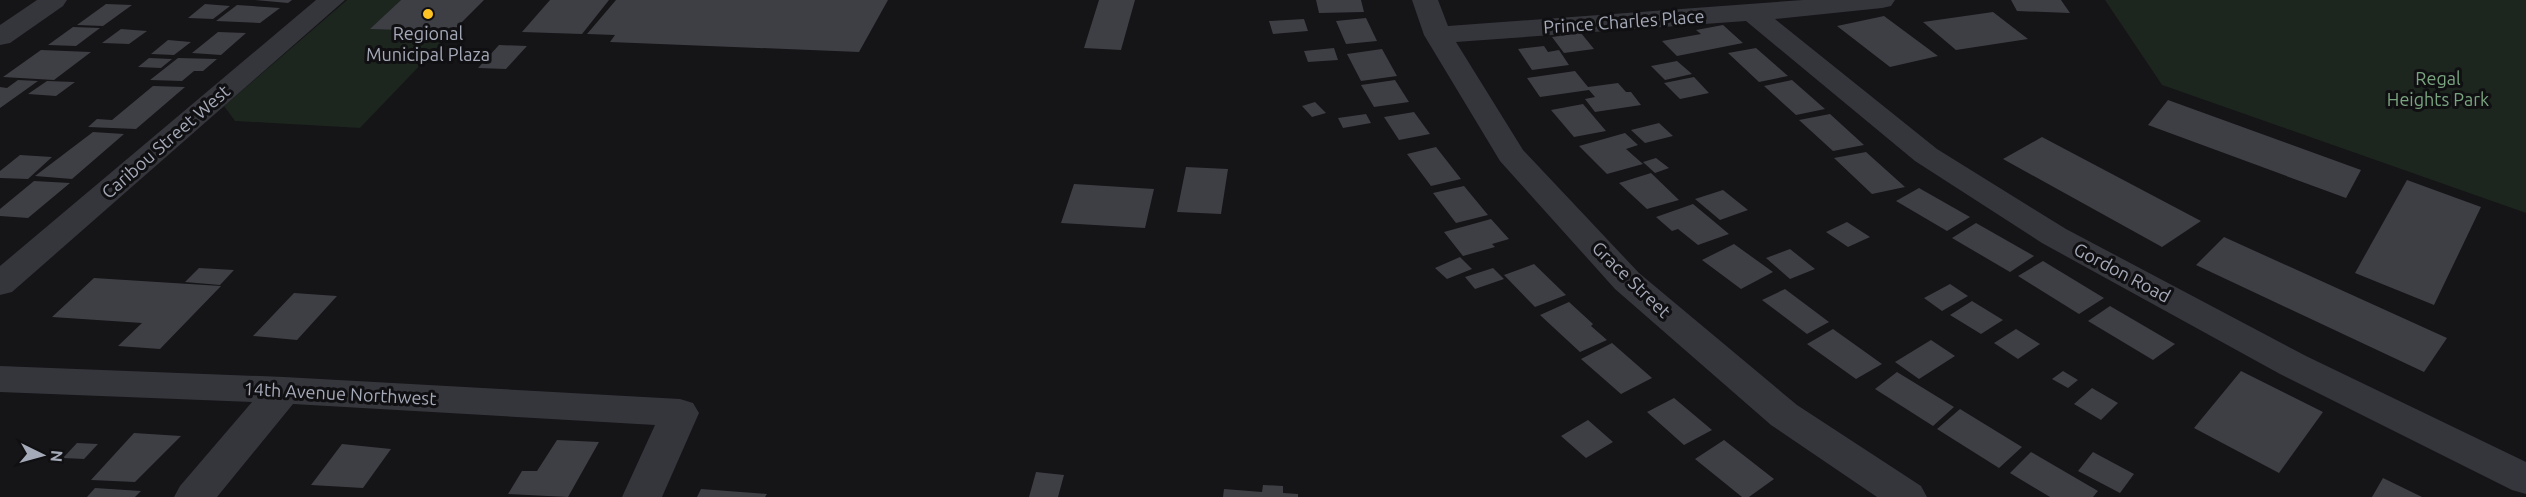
<svg xmlns="http://www.w3.org/2000/svg" width="2526" height="497" font-family="Ubuntu,sans-serif">
<style>
.green{fill:#1c251e}
.building{fill:#3e3f44}
.lines{fill:none;stroke-linecap:round;stroke-linejoin:round}
.minor{fill:#35363c;fill-rule:evenodd}
.poi-dot{fill:#ffc424;stroke:#100f12;stroke-width:2}
.labels{text-anchor:middle;stroke-width:6;stroke-linejoin:round;paint-order:stroke}
.street-label{font-size:18px;fill:#a5aab8;stroke:#100f12}
.poi-label{font-size:18px;fill:#a5aab8;stroke:#100f12}
.park-label{font-size:18px;fill:#7aa580;stroke:#100f12}
</style>
<rect width="100%" height="100%" fill="#151417"/>
<g class="green">
<polygon points="347,0 401,0 371,29 452,32 360,128 235,121 224,106"/>
<polygon points="2105,0 2526,0 2526,213 2162,85"/>
</g>
<g class="building">
<polygon points="255,0 292,0 288,3"/>
<polygon points="401,0 484,0 452,32 370,29"/>
<polygon points="550,0 609,0 582,34 522,32"/>
<polygon points="616,0 888,0 859,52 610,42 615,35 587,34"/>
<polygon points="1099,0 1135,0 1121,50 1084,48"/>
<polygon points="1316,0 1361,0 1364,12 1319,13"/>
<polygon points="2011,0 2061,0 2070,13 2017,11"/>
<polygon points="106,4 132,5 103,26 77,25"/>
<polygon points="205,4 230,6 213,19 188,18"/>
<polygon points="237,5 280,8 260,23 216,21"/>
<polygon points="1993,12 2028,39 1956,50 1923,22"/>
<polygon points="1884,16 1938,56 1890,67 1837,26"/>
<polygon points="1366,18 1377,41 1346,44 1336,21"/>
<polygon points="1304,19 1308,31 1273,34 1269,21"/>
<polygon points="1723,25 1743,43 1677,56 1662,41 1701,34 1696,30"/>
<polygon points="73,27 100,28 76,46 48,45"/>
<polygon points="121,29 147,31 129,44 102,43"/>
<polygon points="218,32 246,33 221,55 192,53"/>
<polygon points="1581,33 1594,49 1564,53 1552,37"/>
<polygon points="168,40 191,42 174,55 151,54"/>
<polygon points="499,45 527,46 506,69 478,68"/>
<polygon points="1544,46 1548,52 1559,50 1569,65 1532,70 1518,49"/>
<polygon points="1334,48 1338,60 1308,62 1304,51"/>
<polygon points="1756,48 1788,76 1759,82 1728,53"/>
<polygon points="1382,49 1397,76 1361,81 1347,54"/>
<polygon points="41,50 91,52 54,80 3,77"/>
<polygon points="149,58 172,59 161,68 138,67"/>
<polygon points="178,58 217,59 203,71 194,71 182,81 150,80"/>
<polygon points="1677,61 1692,74 1665,80 1651,66"/>
<polygon points="1575,71 1588,87 1618,83 1626,92 1631,92 1641,105 1595,112 1585,99 1595,97 1589,90 1540,97 1527,78"/>
<polygon points="1694,77 1709,93 1680,99 1664,83"/>
<polygon points="18,80 38,81 0,108 0,87 7,88"/>
<polygon points="1395,80 1409,102 1374,107 1361,85"/>
<polygon points="1792,80 1825,109 1796,115 1764,86"/>
<polygon points="47,81 75,82 56,96 28,94"/>
<polygon points="153,86 185,87 136,129 88,127 97,119 112,120"/>
<polygon points="2168,100 2361,170 2346,198 2148,125"/>
<polygon points="1315,102 1326,113 1312,117 1302,106"/>
<polygon points="1583,104 1606,131 1574,137 1551,110"/>
<polygon points="1414,112 1430,134 1399,140 1384,117"/>
<polygon points="1366,114 1371,123 1343,128 1338,118"/>
<polygon points="1830,114 1864,145 1833,151 1799,120"/>
<polygon points="1659,123 1673,136 1645,143 1631,130"/>
<polygon points="93,132 124,134 72,179 35,176"/>
<polygon points="1625,133 1638,145 1626,149 1643,164 1607,174 1579,146"/>
<polygon points="2042,137 2201,221 2162,247 2003,159"/>
<polygon points="1436,147 1461,179 1431,186 1407,154"/>
<polygon points="1866,152 1905,187 1872,194 1834,158"/>
<polygon points="20,155 52,157 28,179 0,178 0,171"/>
<polygon points="1656,158 1669,168 1655,173 1643,162"/>
<polygon points="1186,167 1228,169 1221,214 1177,212"/>
<polygon points="1651,173 1679,200 1647,209 1619,183"/>
<polygon points="2407,180 2481,207 2434,305 2355,273"/>
<polygon points="34,181 70,183 28,218 0,216 0,209"/>
<polygon points="1074,184 1154,189 1145,228 1061,223"/>
<polygon points="1464,186 1488,215 1456,223 1433,193"/>
<polygon points="1919,188 1970,217 1947,231 1896,201"/>
<polygon points="1723,190 1748,210 1720,220 1695,199"/>
<polygon points="1693,204 1729,234 1698,245 1678,229 1672,231 1656,217"/>
<polygon points="1491,219 1509,239 1492,244 1495,247 1463,256 1444,232"/>
<polygon points="1847,222 1870,237 1848,247 1826,232"/>
<polygon points="1976,223 2034,256 2010,272 1952,238"/>
<polygon points="2224,237 2447,338 2424,372 2196,265"/>
<polygon points="1734,244 1773,272 1741,289 1702,260"/>
<polygon points="1790,249 1815,269 1790,279 1766,258"/>
<polygon points="1460,257 1472,269 1447,279 1435,268"/>
<polygon points="2043,261 2104,298 2079,314 2018,276"/>
<polygon points="1534,264 1566,295 1535,307 1504,275"/>
<polygon points="199,268 234,270 220,285 185,282"/>
<polygon points="1493,268 1504,279 1475,289 1465,277"/>
<polygon points="94,278 221,286 160,349 118,346 142,323 52,317"/>
<polygon points="1950,284 1968,296 1942,311 1924,298"/>
<polygon points="1785,289 1829,322 1807,334 1762,300"/>
<polygon points="294,293 337,296 297,340 253,336"/>
<polygon points="1972,301 2003,320 1981,334 1950,315"/>
<polygon points="1569,302 1593,324 1591,326 1607,340 1580,352 1540,315"/>
<polygon points="2110,306 2175,344 2153,360 2088,321"/>
<polygon points="1833,329 1882,364 1856,379 1807,344"/>
<polygon points="2016,329 2040,344 2018,359 1994,343"/>
<polygon points="1931,340 1955,356 1919,379 1895,362"/>
<polygon points="1612,343 1652,378 1621,394 1581,359"/>
<polygon points="2063,371 2078,380 2068,388 2052,379"/>
<polygon points="2241,371 2323,412 2279,473 2194,428"/>
<polygon points="1897,372 1954,407 1933,426 1875,389"/>
<polygon points="2092,388 2118,403 2101,420 2074,404"/>
<polygon points="1674,398 1712,430 1684,445 1647,412"/>
<polygon points="1960,409 2022,447 1999,468 1937,429"/>
<polygon points="1588,420 1613,442 1586,458 1561,436"/>
<polygon points="134,433 181,436 135,482 91,480"/>
<polygon points="557,440 599,442 568,497 508,494 522,471 537,471"/>
<polygon points="1724,440 1774,479 1749,497 1742,497 1695,459"/>
<polygon points="77,443 98,444 84,459 63,458"/>
<polygon points="342,444 391,449 363,488 311,485"/>
<polygon points="2031,452 2098,491 2093,497 2050,497 2010,473"/>
<polygon points="2093,452 2134,474 2120,493 2078,471"/>
<polygon points="1036,472 1064,475 1058,497 1029,497"/>
<polygon points="2383,478 2422,497 2372,497"/>
<polygon points="1263,485 1283,486 1283,493 1298,494 1298,497 1223,497 1224,489 1262,492"/>
<polygon points="95,488 141,491 135,497 87,497"/>
<polygon points="701,489 767,494 765,497 697,497"/>
</g>
<g class="lines">
<g class="minor">
<polygon points="37,0 67,0 63,6 10,43 0,45 0,25"/>
<polygon points="316,0 345,0 12,292 0,295 0,266"/>
<polygon points="1412,0 1438,0 1448,26 1803,0 1895,0 1891,6 1882,8 1775,19 1937,149 2066,229 2306,356 2526,462 2526,494 2512,490 2280,374 2042,243 1915,161 1746,21 1456,42 1523,150 1639,273 1797,405 1921,486 1927,497 1877,497 1771,425 1615,289 1500,161 1424,35"/>
<polygon points="0,366 284,377 680,399 693,403 699,413 662,497 622,497 655,425 293,404 217,497 174,497 180,486 252,402 0,392"/>
</g>
</g>
<circle class="poi-dot" cx="428" cy="14" r="6"/>
<g class="labels">
<g class="street-label">
<text transform="translate(1624 22) rotate(-4)" y="6">Prince Charles Place</text>
<text transform="translate(166 142) rotate(-41)" y="6">Caribou Street West</text>
<text transform="translate(2122 273) rotate(28)" y="6">Gordon Road</text>
<text transform="translate(1631 280) rotate(44)" y="6">Grace Street</text>
<text transform="translate(340 394) rotate(3)" y="6">14th Avenue Northwest</text>
</g>
<g class="poi-label">
<text x="428" y="40">Regional<tspan x="428" dy="21">Municipal Plaza</tspan></text>
</g>
<g class="park-label">
<text x="2438" y="85">Regal<tspan x="2438" dy="21">Heights Park</tspan></text>
</g>
</g>
<g transform="translate(42 455) rotate(95)" stroke="#100f12" stroke-width="4.5" paint-order="stroke">
<path d="M0-4.5L10 22L0 15L-10 22Z" fill="#a5aab8"/>
<text y="-9" font-size="16" font-weight="bold" text-anchor="middle" fill="#a5aab8">N</text>
</g>
</svg>
